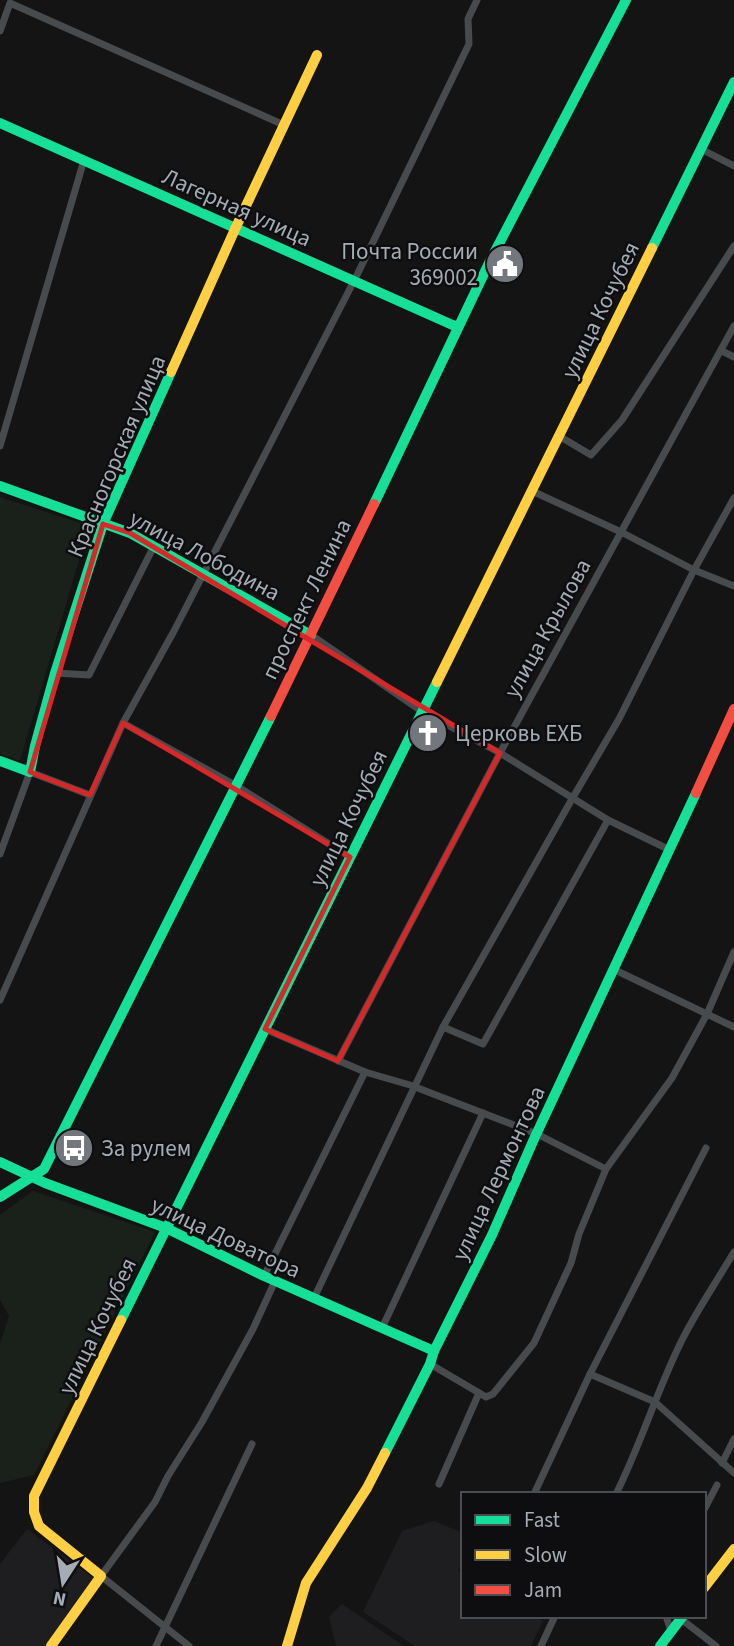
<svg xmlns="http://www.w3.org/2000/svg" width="734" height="1646" font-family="'Source Sans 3',sans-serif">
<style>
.built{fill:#1e1e20}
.green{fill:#1a211a}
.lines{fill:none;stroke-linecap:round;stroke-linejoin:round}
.street{stroke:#484b4d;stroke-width:7}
.fast{stroke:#16e098;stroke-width:10}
.slow{stroke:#ffcf43;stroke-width:10}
.jam{stroke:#f24e42;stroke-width:10}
.marked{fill:none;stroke:#d62828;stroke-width:5;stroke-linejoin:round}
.labels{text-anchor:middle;stroke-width:5;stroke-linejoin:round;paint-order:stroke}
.street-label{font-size:23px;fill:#a4adb6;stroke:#0e0e10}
.poi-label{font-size:23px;fill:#a4adb6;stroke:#0e0e10;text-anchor:start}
</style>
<rect width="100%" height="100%" fill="#141414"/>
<g class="built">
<polygon points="434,1521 463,1533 463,1562 458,1571 463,1575 463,1616 534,1616 543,1621 531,1646 415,1646 363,1612 402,1531"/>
<polygon points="27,1529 96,1580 46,1646 0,1646 0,1564"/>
<polygon points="342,1604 404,1646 336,1646 329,1617"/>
</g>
<g class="green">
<polygon points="0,497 89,526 20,761 0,754"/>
<polygon points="33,1191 155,1232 34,1475 0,1483 0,1344 9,1316 0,1300 0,1215"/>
</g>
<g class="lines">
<g class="street">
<polyline points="0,31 10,3 284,125"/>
<polyline points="701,149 734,166"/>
<polyline points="722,351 734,357"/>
<polyline points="559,436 591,455 622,420 734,246"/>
<polyline points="0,446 84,160"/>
<polyline points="532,491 621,532 694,570 734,586"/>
<polyline points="311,635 423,712 500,753 608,820 670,850"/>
<polyline points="55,673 89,675 154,546"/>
<polyline points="123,723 235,785 350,857"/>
<polyline points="0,854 30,772 90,795"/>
<polyline points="613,969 734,1027"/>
<polyline points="0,1000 123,723 174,631 357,275 469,44 468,19 477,0"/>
<polyline points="443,1027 483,1044 608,820"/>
<polyline points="265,1029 365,1072 410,1085 537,1134 606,1169"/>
<polyline points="338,1061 500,753 734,326"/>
<polyline points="264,1276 365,1072"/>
<polyline points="314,1298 443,1027 572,799 619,719 694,570 734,498"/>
<polyline points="382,1328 483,1113"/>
<polyline points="430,1364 486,1397 493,1394 534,1343 571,1263 579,1234 606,1169 672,1078 707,1014 734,952"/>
<polyline points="590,1374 655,1402 734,1473"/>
<polyline points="722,1463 734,1439"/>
<polyline points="439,1484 479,1393"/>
<polyline points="534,1494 590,1374 706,1148"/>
<path d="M616,1494C641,1444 657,1390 682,1340C697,1310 717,1281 734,1252"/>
<polyline points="704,1510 717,1485"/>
<polyline points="666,1616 671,1631"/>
<polyline points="681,1619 716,1646"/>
<polyline points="156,1646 252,1444"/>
<polyline points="189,1646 101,1576 155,1502 168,1476 202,1422 253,1329 275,1281"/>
<polyline points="541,1646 555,1616"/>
</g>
<g class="fast">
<polyline points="0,123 457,327"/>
<polyline points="652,248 734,82"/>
<polyline points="0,486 130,533 311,635"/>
<polyline points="374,504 490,261 626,0"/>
<polyline points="0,761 30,772 35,746 55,673 103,524 171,372"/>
<polyline points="0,1162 45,1183 166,1228 264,1276 434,1351"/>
<polyline points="0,1197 44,1169 271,716"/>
<polyline points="121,1320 437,682"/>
<polyline points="385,1453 430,1364 434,1351 492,1235 534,1139 696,793"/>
<polyline points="660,1646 683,1616"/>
</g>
<g class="slow">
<polyline points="171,372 236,227 317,55"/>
<polyline points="437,682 652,248"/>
<polyline points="704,1588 734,1549"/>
<polyline points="51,1646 101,1576 39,1526 34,1512 34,1496 121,1320"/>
<polyline points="287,1646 306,1583 367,1488 385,1453"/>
</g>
<g class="jam">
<polyline points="271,716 374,504"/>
<polyline points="696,793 734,709"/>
</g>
</g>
<path class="marked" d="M103,524L130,533L500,753L338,1061L265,1029L350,857L123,723L90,795L30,772Z"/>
<defs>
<g id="civic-disc" transform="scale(2.0125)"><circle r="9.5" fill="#72777d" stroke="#0e0e10"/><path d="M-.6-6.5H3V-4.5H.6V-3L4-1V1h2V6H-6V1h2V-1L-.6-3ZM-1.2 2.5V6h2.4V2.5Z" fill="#fff"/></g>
<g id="church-disc" transform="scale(2.0125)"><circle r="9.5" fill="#72777d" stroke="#0e0e10"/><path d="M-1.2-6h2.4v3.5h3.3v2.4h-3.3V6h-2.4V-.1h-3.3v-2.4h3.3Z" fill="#fff"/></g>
<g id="bus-disc" transform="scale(2.0125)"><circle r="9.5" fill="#72777d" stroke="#0e0e10"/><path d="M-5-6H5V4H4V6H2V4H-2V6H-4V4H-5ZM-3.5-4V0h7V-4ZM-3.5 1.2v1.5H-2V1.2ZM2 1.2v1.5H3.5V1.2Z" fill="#fff"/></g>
</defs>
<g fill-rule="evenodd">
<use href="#civic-disc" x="505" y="264"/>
<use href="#church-disc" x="428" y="733"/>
<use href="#bus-disc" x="74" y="1148"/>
</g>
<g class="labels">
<g class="street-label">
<text transform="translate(237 207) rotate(24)" y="8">Лагерная улица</text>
<text transform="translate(600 310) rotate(-64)" y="8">улица Кочубея</text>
<text transform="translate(116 456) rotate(-67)" y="8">Красногорская улица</text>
<text transform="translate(205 555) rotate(28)" y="8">улица Лободина</text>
<text transform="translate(306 599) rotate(-64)" y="8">проспект Ленина</text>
<text transform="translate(547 628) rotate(-61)" y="8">улица Крылова</text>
<text transform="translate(348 818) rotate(-64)" y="8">улица Кочубея</text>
<text transform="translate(498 1173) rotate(-65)" y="8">улица Лермонтова</text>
<text transform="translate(226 1237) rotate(25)" y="8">улица Доватора</text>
<text transform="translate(97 1326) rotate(-64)" y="8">улица Кочубея</text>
</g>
<g class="poi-label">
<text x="478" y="259" text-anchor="end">Почта России<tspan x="478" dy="26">369002</tspan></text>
<text x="455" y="741">Церковь ЕХБ</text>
<text x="101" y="1156">За рулем</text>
</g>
</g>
<rect x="461" y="1492" width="245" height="126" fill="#0e0e10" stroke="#4a4e52" stroke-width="2"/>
<rect x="475" y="1515" width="35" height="10" fill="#16e098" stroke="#4a4e52" stroke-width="2"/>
<text x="524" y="1527" font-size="21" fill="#a4adb6">Fast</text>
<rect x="475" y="1550" width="35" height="10" fill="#ffcf43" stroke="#4a4e52" stroke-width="2"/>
<text x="524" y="1562" font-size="21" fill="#a4adb6">Slow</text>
<rect x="475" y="1585" width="35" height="10" fill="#f24e42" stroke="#4a4e52" stroke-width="2"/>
<text x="524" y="1597" font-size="21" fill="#a4adb6">Jam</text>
<g transform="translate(63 1583) rotate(192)" stroke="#0e0e10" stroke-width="5" paint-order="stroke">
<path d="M0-5L12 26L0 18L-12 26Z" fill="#a4adb6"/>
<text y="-10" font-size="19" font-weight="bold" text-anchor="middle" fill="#a4adb6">N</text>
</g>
</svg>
